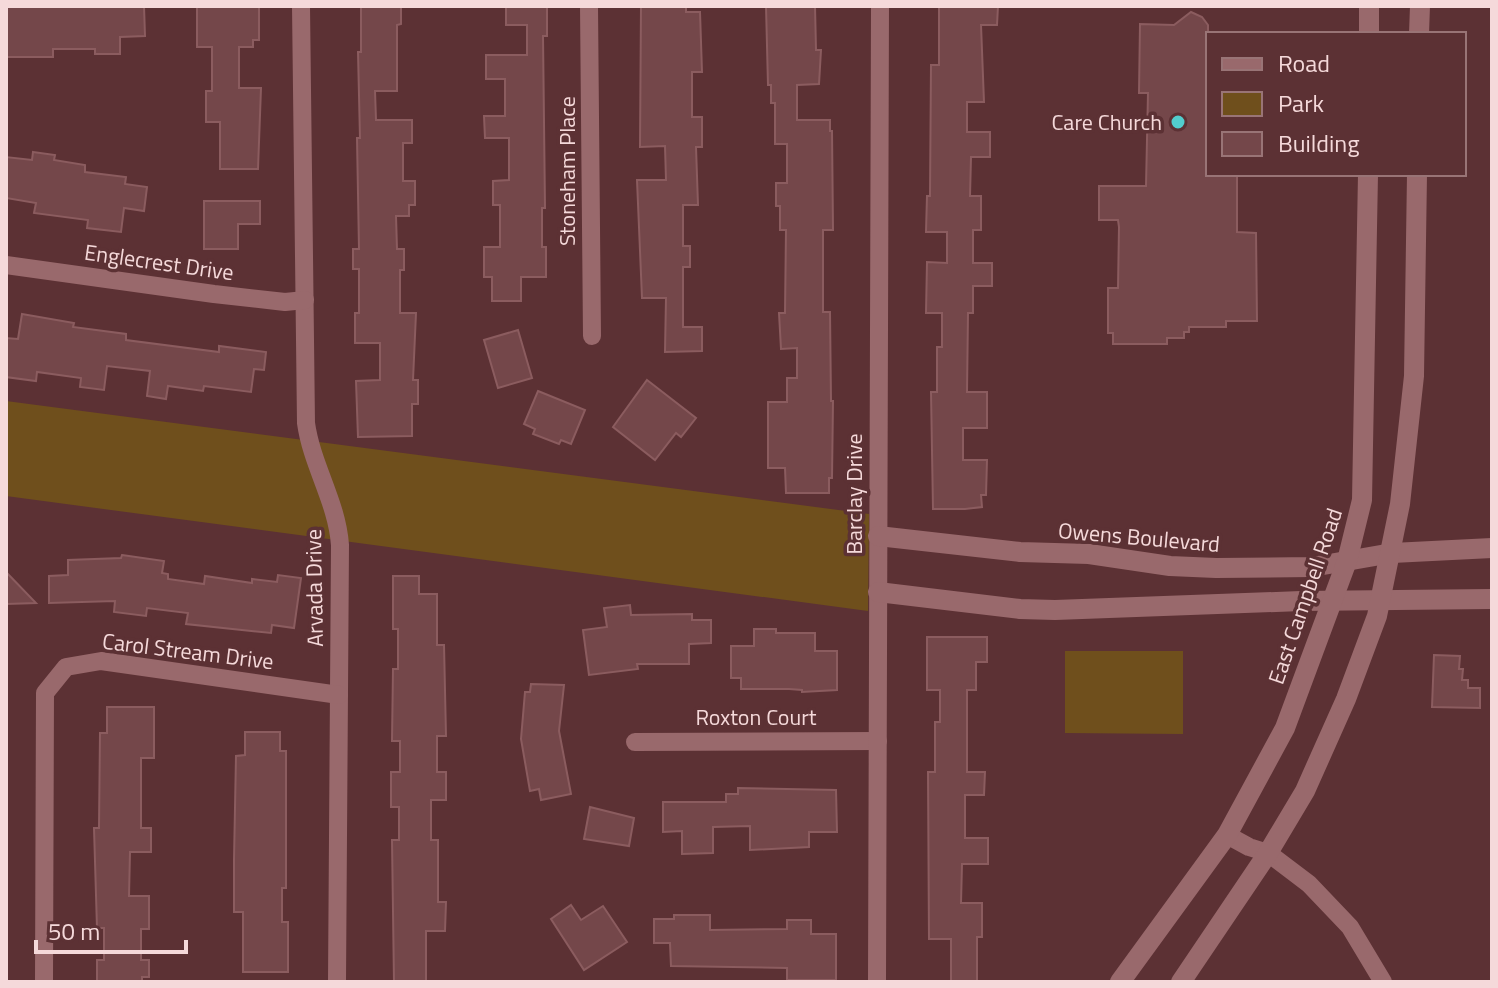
<svg xmlns="http://www.w3.org/2000/svg" width="1498" height="988" font-family="'Titillium Web',sans-serif">
<style>
.green{fill:#6f4f1c}
.building{fill:#74474a;stroke:#8b5c5f;stroke-width:2}
.lines{fill:none;stroke-linecap:round;stroke-linejoin:round}
.street{stroke:#99696c;stroke-width:18}
.secondary{stroke:#99696c;stroke-width:20}
.poi-dot{fill:#52cdcd;stroke:#5c3134;stroke-width:3}
.labels{text-anchor:middle;stroke-width:7;stroke-linejoin:round;paint-order:stroke}
.poi-label{font-size:22px;fill:#f5d9da;stroke:#5c3134;text-anchor:end}
.street-label{font-size:22px;fill:#f5d9da;stroke:#5c3134}
</style>
<rect width="100%" height="100%" fill="#5c3134"/>
<g class="green">
<polygon points="6,401 869,514 868,611 6,496"/>
<polygon points="1065,651 1183,651 1183,734 1065,733"/>
</g>
<g class="building">
<polygon points="6,6 144,6 145,36 120,37 120,54 95,54 95,49 53,49 53,57 6,57"/>
<polygon points="197,6 259,6 259,40 253,40 253,47 239,47 239,88 261,88 258,169 220,169 220,122 206,122 206,91 212,91 212,47 197,47"/>
<polygon points="361,6 401,6 401,24 397,25 397,91 375,91 376,120 412,120 412,143 403,143 403,181 415,181 415,205 409,205 409,216 396,216 397,249 404,249 404,270 400,270 400,313 416,313 413,380 418,380 418,404 412,404 412,436 358,437 356,381 380,380 380,343 355,343 355,313 359,313 359,269 353,269 353,249 359,249 357,138 360,138 358,52 361,52"/>
<polygon points="506,6 547,6 547,36 543,36 545,208 542,208 542,247 546,247 546,277 521,277 521,301 492,301 492,277 484,277 484,247 500,247 500,205 493,205 493,181 509,180 509,138 485,138 484,116 505,116 505,79 486,79 486,55 527,55 527,25 506,25"/>
<polygon points="641,6 686,6 686,12 700,12 702,72 692,72 692,117 702,117 702,147 696,147 698,205 683,205 683,246 690,246 690,267 683,267 683,327 702,327 702,351 665,352 666,298 642,298 637,180 666,180 665,146 640,147"/>
<polygon points="766,6 815,6 816,50 821,50 819,84 797,85 797,120 830,120 830,131 832,131 833,230 823,230 823,312 830,312 831,401 833,401 832,478 829,478 829,493 786,493 785,468 768,468 768,402 787,402 787,378 797,378 797,348 781,349 779,313 785,313 786,230 780,230 780,206 776,206 776,183 787,183 787,144 775,144 775,103 771,103 771,85 768,85"/>
<polygon points="939,6 998,6 997,25 981,25 984,102 967,102 967,132 990,132 990,157 971,157 970,196 981,196 981,230 973,230 973,263 992,263 992,286 973,286 973,313 968,313 967,392 987,392 987,428 963,428 963,460 987,460 986,495 981,495 982,507 965,509 933,509 931,392 937,392 937,347 942,347 942,313 926,313 927,262 947,263 947,232 926,232 927,196 930,196 931,65 939,65"/>
<polygon points="1191,12 1202,17 1208,25 1208,174 1237,174 1237,232 1256,233 1257,321 1226,321 1226,327 1189,327 1189,332 1184,332 1184,338 1167,338 1167,344 1113,344 1113,333 1108,333 1108,288 1118,288 1119,227 1118,220 1099,220 1099,186 1146,186 1148,93 1139,93 1140,24 1174,25"/>
<polygon points="33,152 55,155 54,160 85,165 85,172 126,177 125,184 147,187 144,211 124,208 121,232 87,228 88,220 34,213 36,203 6,198 6,157 32,160"/>
<polygon points="204,201 260,201 260,224 238,224 238,249 204,249"/>
<polygon points="22,314 74,323 73,327 126,334 126,340 219,352 219,346 266,352 264,370 254,369 251,392 204,386 203,391 168,386 166,399 147,396 150,371 107,366 104,390 80,387 81,378 37,372 36,381 6,377 6,338 18,339"/>
<polygon points="518,330 532,378 498,388 484,340"/>
<polygon points="647,380 696,418 681,437 676,433 655,460 613,427"/>
<polygon points="538,391 585,410 571,444 561,440 559,444 533,434 535,429 524,424"/>
<polygon points="122,555 164,561 162,573 168,574 168,579 204,584 205,576 252,583 252,579 277,582 278,575 301,578 294,628 272,625 271,633 186,624 188,613 147,608 146,616 114,612 115,601 49,603 49,576 68,575 68,560 121,558"/>
<polygon points="6,572 36,603 6,604"/>
<polygon points="393,576 419,576 419,594 437,594 437,645 444,645 446,736 437,736 437,772 446,772 446,800 431,800 431,840 438,840 438,902 446,902 445,931 426,931 426,982 394,982 392,840 399,840 399,807 391,807 391,772 400,772 400,741 392,741 393,669 398,669 398,629 393,629"/>
<polygon points="630,605 631,615 692,614 692,620 711,620 711,643 689,644 689,664 637,664 638,669 589,675 583,630 607,627 604,608"/>
<polygon points="754,629 776,629 776,633 815,633 815,651 837,651 837,690 802,692 802,690 789,689 741,689 741,678 731,678 731,646 754,646"/>
<polygon points="927,637 987,637 987,662 976,662 976,690 967,690 967,772 985,772 984,795 965,795 965,838 988,838 988,864 962,864 961,903 982,903 982,937 977,937 977,982 951,982 951,939 929,939 928,772 935,772 935,722 940,722 940,690 927,690"/>
<polygon points="1434,655 1460,656 1459,669 1463,669 1462,680 1468,680 1468,688 1480,688 1480,708 1432,707"/>
<polygon points="531,684 564,685 559,731 571,794 541,800 539,789 530,791 521,739 525,692 530,692"/>
<polygon points="107,707 154,707 154,758 141,758 141,828 151,828 151,852 130,852 129,896 149,896 149,929 141,929 141,960 149,960 149,977 142,977 142,982 97,982 97,960 104,960 104,928 97,928 94,828 99,828 100,733 107,733"/>
<polygon points="245,732 280,732 280,751 286,751 286,888 282,888 282,922 288,922 288,972 243,972 243,912 234,912 234,860 236,756 245,755"/>
<polygon points="738,788 836,790 837,832 809,832 809,847 750,850 750,826 713,827 713,853 682,854 682,831 663,832 663,802 726,802 726,794 738,794"/>
<polygon points="590,807 634,818 629,846 584,839"/>
<polygon points="571,905 581,920 603,906 627,942 584,970 551,919"/>
<polygon points="674,915 710,915 710,930 787,929 787,920 811,920 811,934 836,934 836,980 787,980 787,968 671,966 670,943 654,943 654,919 674,919"/>
</g>
<g class="lines">
<g class="street">
<path d="M301,6L306,423C312,466 337,502 340,545L337,982"/>
<polyline points="589,6 592,336"/>
<polyline points="6,265 214,294 285,302 305,300"/>
<polyline points="635,742 878,741"/>
<polyline points="1227,835 1249,847 1268,853 1309,884 1350,927 1383,982"/>
<polyline points="44,982 45,693 66,667 101,661 339,695"/>
<polyline points="877,982 880,6"/>
</g>
<g class="secondary">
<polyline points="1369,34 1369,6"/>
<polyline points="1419,34 1420,6"/>
<polyline points="878,536 1020,552 1089,554 1170,566 1216,568 1312,567 1392,553 1492,548"/>
<polyline points="878,592 1020,609 1055,610 1301,601 1492,599"/>
<polyline points="1120,982 1227,835 1285,728 1347,561 1362,500 1368,174"/>
<polyline points="1181,982 1268,853 1305,791 1346,699 1377,616 1400,504 1414,376 1417,174"/>
</g>
</g>
<circle class="poi-dot" cx="1178" cy="122" r="8"/>
<g class="labels">
<g class="poi-label">
<text x="1162" y="130">Care Church</text>
</g>
<g class="street-label">
<text transform="translate(567 171) rotate(-90)" y="8">Stoneham Place</text>
<text transform="translate(159 262) rotate(8)" y="8">Englecrest Drive</text>
<text transform="translate(854 494) rotate(-90)" y="8">Barclay Drive</text>
<text transform="translate(1139 537) rotate(5)" y="8">Owens Boulevard</text>
<text transform="translate(314 588) rotate(-91)" y="8">Arvada Drive</text>
<text transform="translate(1305 596) rotate(-71)" y="8">East Campbell Road</text>
<text transform="translate(188 651) rotate(7)" y="8">Carol Stream Drive</text>
<text x="756" y="725">Roxton Court</text>
</g>
</g>
<rect width="1498" height="988" fill="none" stroke="#f5d9da" stroke-width="16"/>
<rect x="1206" y="32" width="260" height="144" fill="#5c3134" stroke="#997476" stroke-width="2"/>
<rect x="1222" y="58" width="40" height="12" fill="#99696c" stroke="#997476" stroke-width="2"/>
<text x="1278" y="72" font-size="24" fill="#f5d9da">Road</text>
<rect x="1222" y="92" width="40" height="24" fill="#6f4f1c" stroke="#997476" stroke-width="2"/>
<text x="1278" y="112" font-size="24" fill="#f5d9da">Park</text>
<rect x="1222" y="132" width="40" height="24" fill="#74474a" stroke="#997476" stroke-width="2"/>
<text x="1278" y="152" font-size="24" fill="#f5d9da">Building</text>
<path d="M36 940v12h150v-12" fill="none" stroke="#f5d9da" stroke-width="4"/>
<text x="48" y="940" font-size="24" fill="#f5d9da" stroke="#5c3134" stroke-width="6" paint-order="stroke">50 m</text>
</svg>
